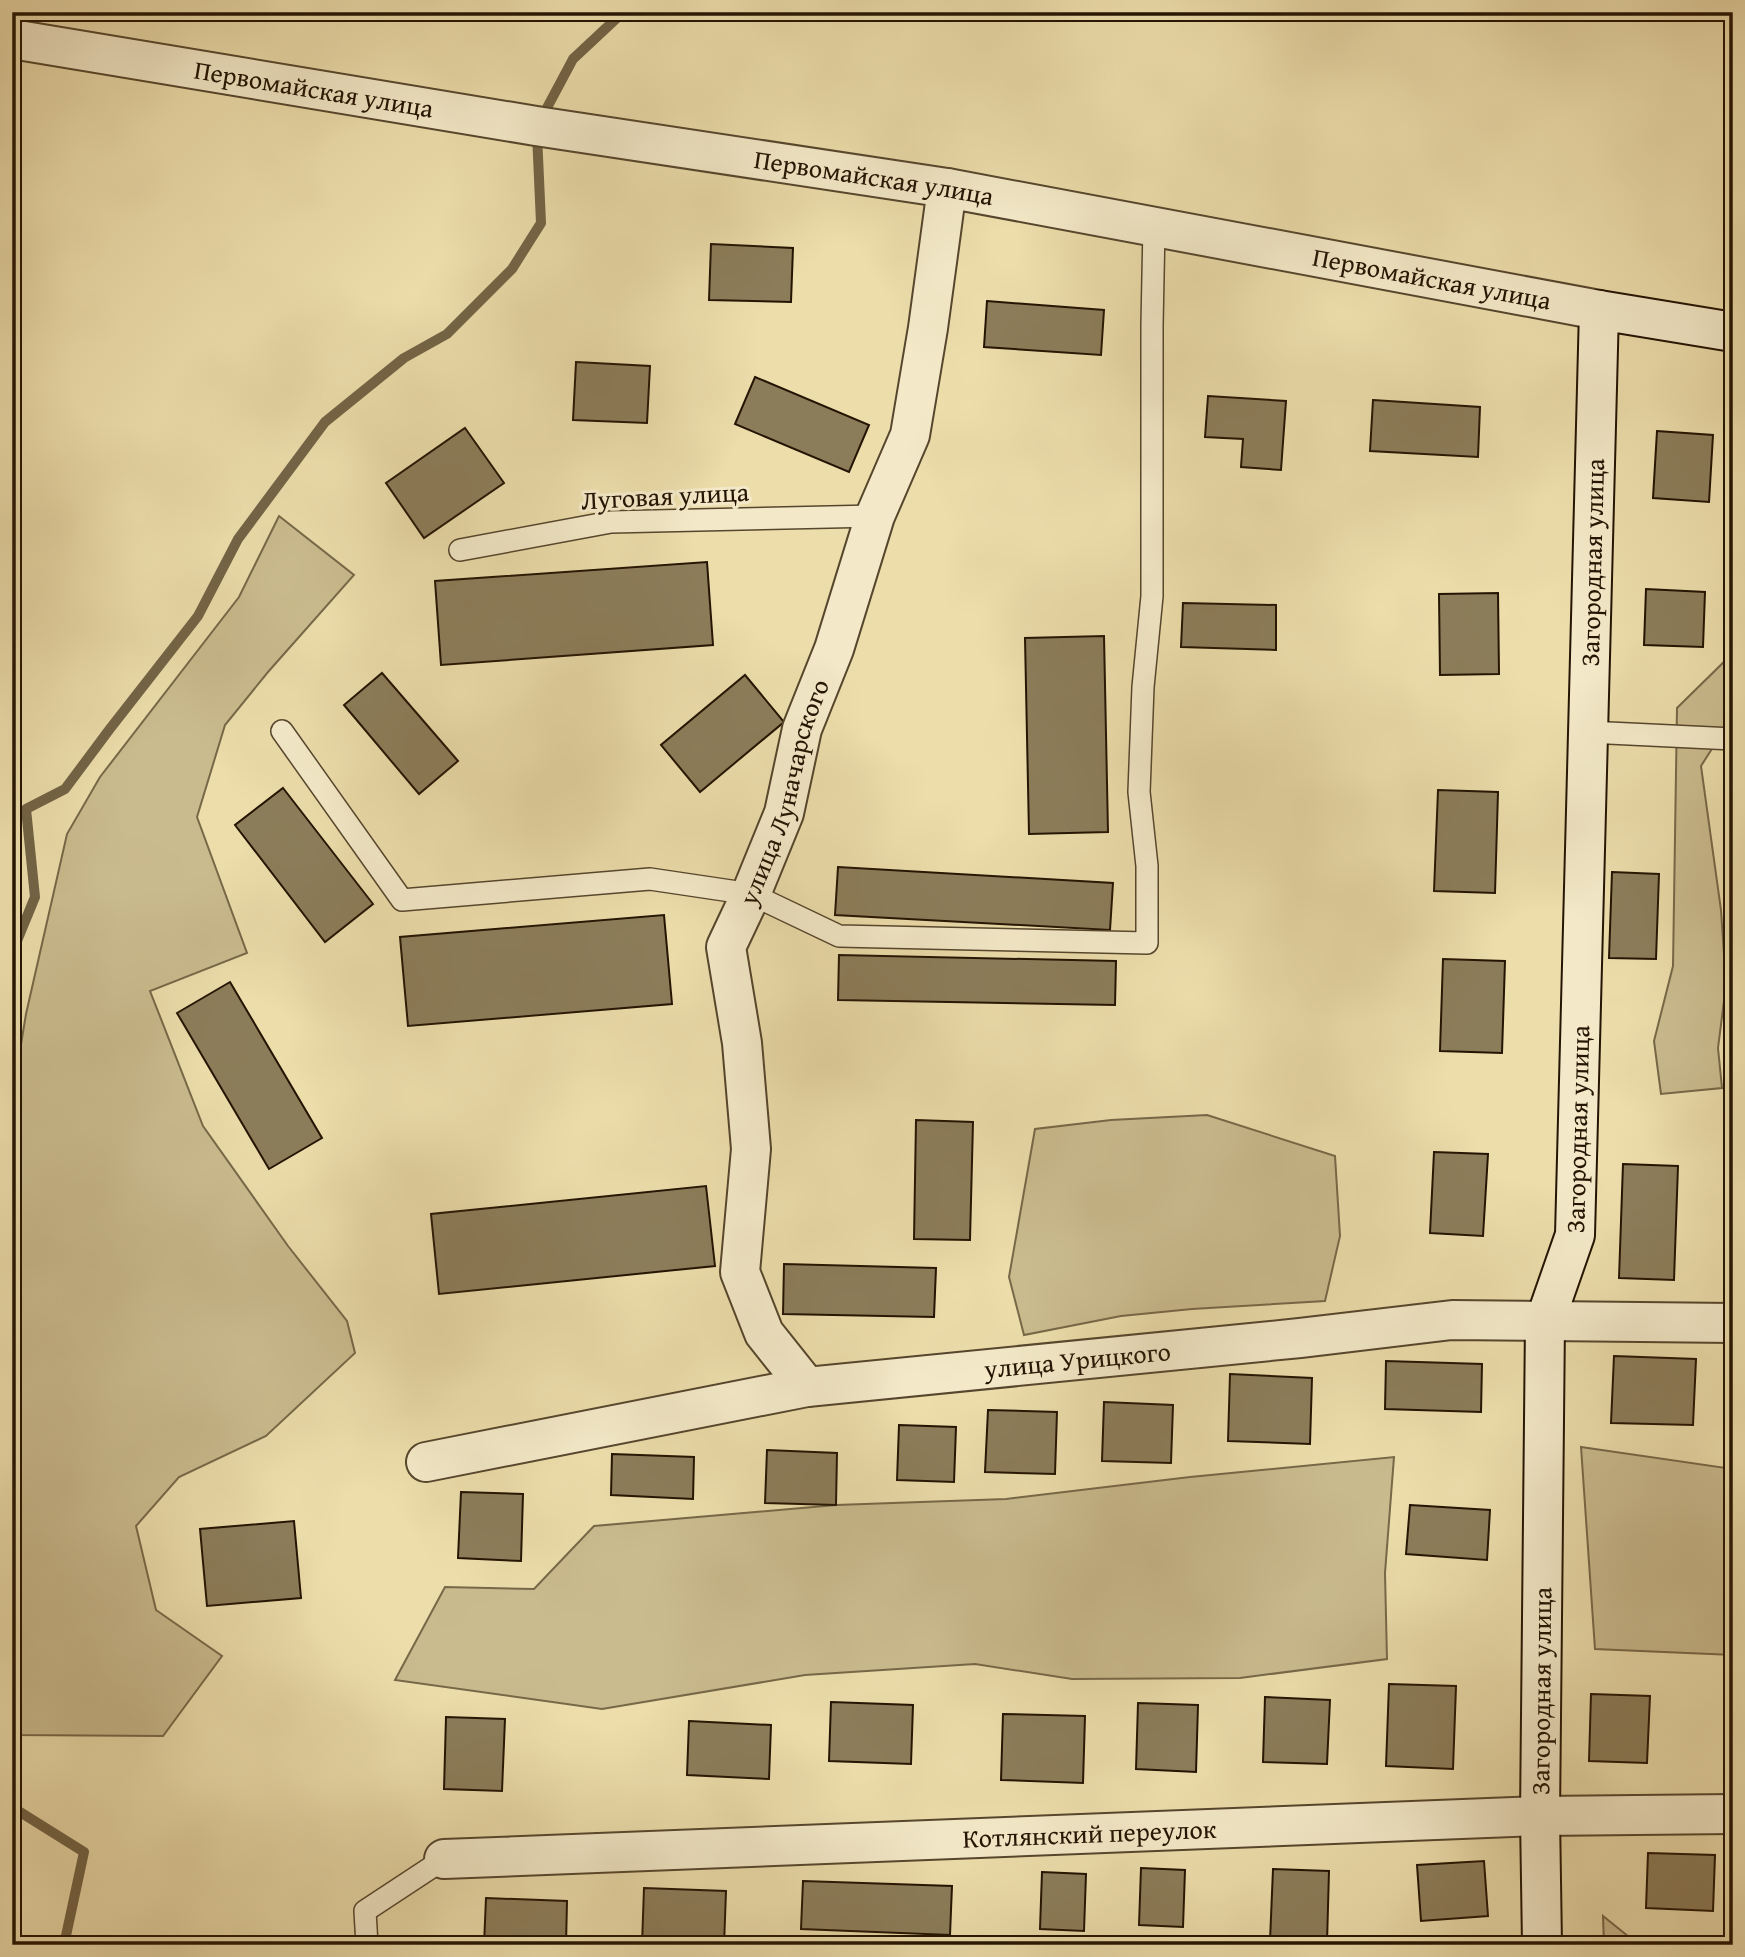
<svg xmlns="http://www.w3.org/2000/svg" width="1745" height="1957" font-family="'Gentium Book Plus',serif">
<style>
.green{fill:#cabb8e;stroke:#776848;stroke-width:2}
.lines{fill:none;stroke-linecap:round;stroke-linejoin:round}
.stream{stroke:#736446;stroke-width:10}
.building{fill:#8c7d5a;stroke:#241403;stroke-width:2}
.lane-casing{stroke:#56462d;stroke-width:24}
.street-casing{stroke:#56462d;stroke-width:42}
.secondary-casing{stroke:#241403;stroke-width:42}
.lane{stroke:#f3e9c8;stroke-width:21}
.street{stroke:#f3e9c8;stroke-width:38}
.secondary{stroke:#f3e9c8;stroke-width:38}
.labels{text-anchor:middle;stroke-width:6;stroke-linejoin:round;paint-order:stroke}
.street-label{font-size:26px;fill:#241403;stroke:#f3e9c8}
</style>
<rect width="100%" height="100%" fill="#ecddab"/>
<filter id="stains"><feTurbulence type="fractalNoise" baseFrequency=".00286" numOctaves="4"/><feColorMatrix values="0 0 0 0 .2 0 0 0 0 .09 0 0 0 0 .02 0 0 0 .5 -.17"/></filter>
<radialGradient id="worn" r=".72"><stop offset=".6" stop-color="#630" stop-opacity="0"/><stop offset="1" stop-color="#630" stop-opacity=".3"/></radialGradient>
<g class="green">
<polygon points="279,516 354,575 268,672 225,725 197,817 247,953 150,991 203,1126 288,1246 347,1321 355,1353 266,1436 179,1477 136,1526 156,1610 222,1656 163,1736 12,1735 12,1099 26,1014 67,834 100,777 239,597"/>
<polygon points="1733,653 1733,716 1701,766 1721,910 1726,985 1718,1048 1722,1088 1661,1094 1654,1041 1673,966 1677,708"/>
<polygon points="1207,1115 1335,1156 1340,1236 1325,1301 1192,1309 1121,1316 1024,1335 1009,1277 1035,1129 1111,1120"/>
<polygon points="1581,1447 1733,1469 1733,1655 1595,1649"/>
<polygon points="1394,1457 1385,1573 1387,1659 1240,1678 1072,1679 975,1664 805,1675 602,1709 395,1680 445,1587 534,1589 594,1526 836,1505 1006,1499 1190,1477"/>
<polygon points="1603,1916 1639,1945 1604,1945"/>
<polygon points="1040,1936 1085,1945 1000,1945"/>
</g>
<g class="lines">
<g class="stream">
<polyline points="541,119 573,59 619,16 621,12"/>
<polyline points="12,953 35,897 26,809 65,789 109,730 198,616 238,539 325,422 404,358 447,334 512,269 541,223 537,134"/>
<polyline points="12,1807 84,1852 64,1945"/>
</g>
</g>
<g class="building">
<polygon points="711,244 793,248 791,302 709,300"/>
<polygon points="987,301 1104,310 1101,355 984,347"/>
<polygon points="576,362 650,366 647,423 573,420"/>
<polygon points="755,377 869,425 849,472 735,424"/>
<polygon points="1208,396 1286,401 1281,470 1241,467 1243,439 1205,437"/>
<polygon points="1373,400 1480,407 1478,457 1370,451"/>
<polygon points="465,428 504,483 424,538 386,483"/>
<polygon points="1657,431 1713,435 1709,502 1653,498"/>
<polygon points="707,562 713,645 441,665 435,581"/>
<polygon points="1646,589 1705,592 1703,647 1644,645"/>
<polygon points="1498,593 1499,674 1440,675 1439,594"/>
<polygon points="1183,603 1276,605 1276,650 1181,647"/>
<polygon points="1104,636 1108,832 1029,834 1025,638"/>
<polygon points="382,673 458,761 419,794 344,705"/>
<polygon points="745,675 784,722 700,792 661,745"/>
<polygon points="283,788 373,904 325,942 235,825"/>
<polygon points="1438,790 1498,792 1495,893 1434,891"/>
<polygon points="838,867 1113,883 1110,930 835,915"/>
<polygon points="1612,872 1659,874 1656,959 1609,958"/>
<polygon points="664,915 672,1004 408,1026 400,937"/>
<polygon points="839,955 1116,961 1115,1005 838,1000"/>
<polygon points="1443,959 1505,961 1502,1053 1440,1051"/>
<polygon points="230,982 322,1138 269,1169 177,1013"/>
<polygon points="916,1120 973,1122 970,1240 914,1239"/>
<polygon points="1434,1152 1488,1154 1483,1236 1430,1233"/>
<polygon points="1623,1164 1678,1166 1674,1280 1619,1278"/>
<polygon points="706,1186 715,1266 439,1294 431,1214"/>
<polygon points="784,1264 936,1268 934,1317 783,1314"/>
<polygon points="1614,1356 1696,1359 1693,1425 1611,1423"/>
<polygon points="1386,1361 1482,1364 1481,1412 1385,1409"/>
<polygon points="1230,1374 1312,1378 1310,1444 1228,1441"/>
<polygon points="1104,1402 1173,1405 1171,1463 1102,1461"/>
<polygon points="988,1410 1057,1412 1055,1474 985,1472"/>
<polygon points="899,1425 956,1427 954,1482 897,1480"/>
<polygon points="767,1450 837,1453 836,1505 765,1503"/>
<polygon points="612,1454 694,1457 693,1499 611,1495"/>
<polygon points="461,1492 523,1494 521,1561 458,1558"/>
<polygon points="1410,1505 1490,1510 1487,1560 1406,1554"/>
<polygon points="294,1521 301,1598 207,1606 200,1529"/>
<polygon points="1389,1684 1456,1686 1453,1769 1386,1766"/>
<polygon points="1731,1693 1733,1693 1733,1760 1728,1760"/>
<polygon points="1591,1694 1650,1696 1647,1763 1589,1761"/>
<polygon points="1265,1697 1330,1700 1327,1764 1263,1762"/>
<polygon points="831,1702 913,1705 911,1764 829,1761"/>
<polygon points="1138,1703 1198,1705 1196,1772 1136,1769"/>
<polygon points="1003,1714 1085,1716 1083,1783 1001,1780"/>
<polygon points="446,1717 505,1719 502,1791 444,1789"/>
<polygon points="689,1721 771,1725 769,1779 687,1775"/>
<polygon points="1648,1853 1715,1855 1713,1911 1646,1908"/>
<polygon points="1484,1861 1488,1916 1421,1921 1417,1865"/>
<polygon points="1141,1868 1185,1870 1183,1927 1139,1925"/>
<polygon points="1273,1869 1329,1871 1327,1943 1270,1941"/>
<polygon points="1042,1872 1086,1874 1084,1931 1040,1929"/>
<polygon points="803,1881 952,1886 950,1935 801,1929"/>
<polygon points="644,1888 726,1891 724,1945 642,1945"/>
<polygon points="486,1898 567,1901 566,1945 484,1945"/>
</g>
<g class="lines">
<g class="lane-casing">
<g id="lane">
<polyline points="460,550 611,522 875,516"/>
<polyline points="282,731 402,900 650,879 751,894 839,936 1147,943 1147,866 1139,792 1143,687 1152,596 1152,325 1154,227"/>
<polyline points="1588,732 1733,739"/>
<polyline points="367,1945 365,1911 444,1859"/>
</g>
</g>
<g class="street-casing">
<g id="street">
<path id="s1" d="M12,39L536,126L947,188L1599,310"/>
<path id="s2" d="M807,1387L764,1333L740,1272L751,1149L742,1043L726,947L751,894L784,813L802,729L834,649L875,516L910,435L928,328L947,188"/>
<path id="s3" d="M426,1462L807,1387L1300,1338L1452,1320L1733,1323"/>
<path id="s4" d="M444,1859L1540,1816L1733,1814"/>
</g>
</g>
<g class="secondary-casing">
<g id="secondary">
<path id="s5" d="M1542,1945L1540,1816L1545,1321L1575,1235L1599,310L1733,332"/>
</g>
</g>
<use href="#lane" class="lane"/>
<use href="#street" class="street"/>
<use href="#secondary" class="secondary"/>
</g>
<g class="labels">
<g class="street-label">
<text dy="9" stroke="none"><textPath href="#s1" startOffset="306">Первомайская улица</textPath></text>
<text dy="9" stroke="none"><textPath href="#s1" startOffset="873">Первомайская улица</textPath></text>
<text dy="9" stroke="none"><textPath href="#s1" startOffset="1440">Первомайская улица</textPath></text>
<text transform="translate(665 496) rotate(-3)" y="9">Луговая улица</text>
<text dy="9" stroke="none"><textPath href="#s5" startOffset="1388">Загородная улица</textPath></text>
<text dy="9" stroke="none"><textPath href="#s2" startOffset="628">улица Луначарского</textPath></text>
<text dy="9" stroke="none"><textPath href="#s5" startOffset="821">Загородная улица</textPath></text>
<text dy="9" stroke="none"><textPath href="#s3" startOffset="660">улица Урицкого</textPath></text>
<text dy="9" stroke="none"><textPath href="#s5" startOffset="254">Загородная улица</textPath></text>
<text dy="9" stroke="none"><textPath href="#s4" startOffset="646">Котлянский переулок</textPath></text>
</g>
</g>
<rect width="1745" height="1957" fill="none" stroke="#ecddab" stroke-width="42"/>
<rect x="14" y="14" width="1717" height="1929" fill="none" stroke="#241403" stroke-width="3.5"/>
<rect x="21" y="21" width="1703" height="1915" fill="none" stroke="#241403" stroke-width="2"/>
<rect width="100%" height="100%" filter="url(#stains)"/>
<rect width="100%" height="100%" fill="url(#worn)"/>
</svg>
